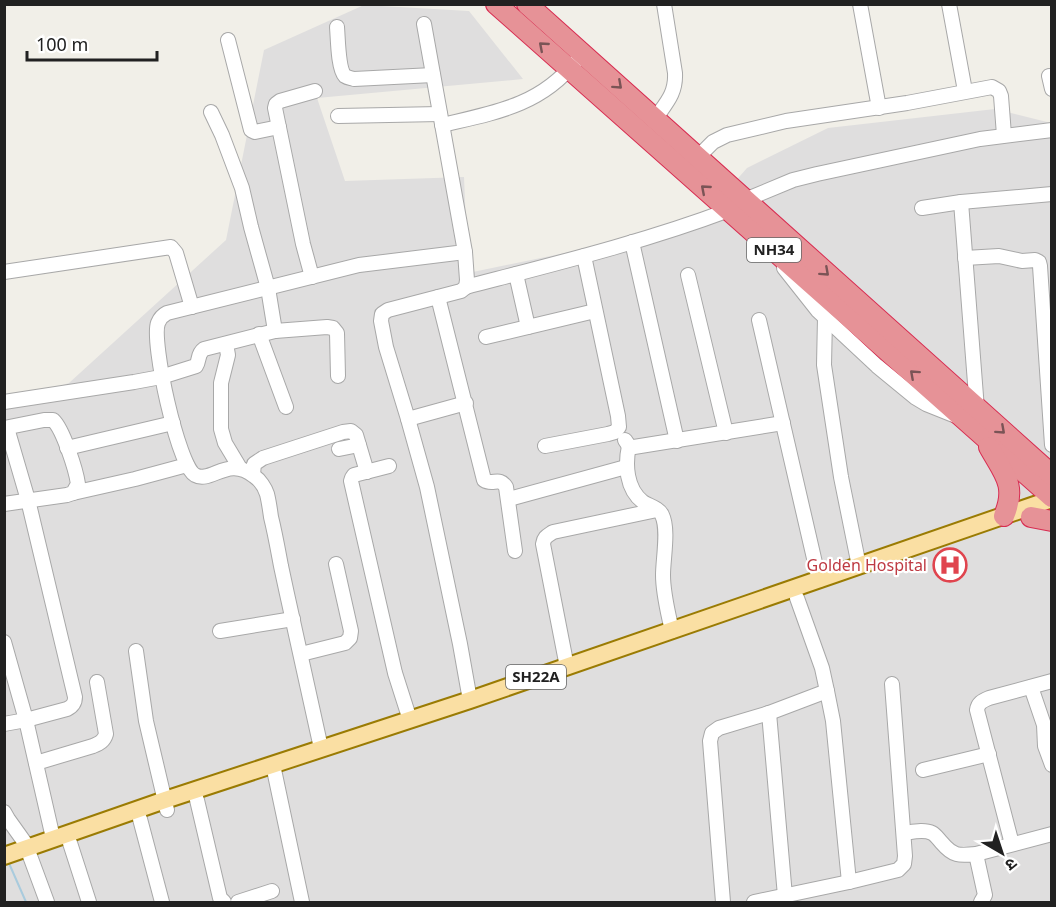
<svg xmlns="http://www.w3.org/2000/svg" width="1056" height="907" font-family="'Noto Sans','Noto Sans Devanagari',sans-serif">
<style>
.residential{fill:#dfdede}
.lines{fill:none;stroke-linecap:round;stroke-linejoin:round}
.stream{stroke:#a9cbdd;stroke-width:2}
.minor-casing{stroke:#a8a8a8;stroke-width:16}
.major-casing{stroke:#9a7b03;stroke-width:20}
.highway-casing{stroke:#d82c51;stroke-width:22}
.minor{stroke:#fff;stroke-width:14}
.major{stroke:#fadfa3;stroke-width:16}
.highway{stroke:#e69297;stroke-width:20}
.oneway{stroke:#7a5456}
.labels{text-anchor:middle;stroke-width:4.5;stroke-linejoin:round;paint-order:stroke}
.shield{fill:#fff;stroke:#646464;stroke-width:1.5}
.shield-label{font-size:15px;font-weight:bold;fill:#212121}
.health-label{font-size:16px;fill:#be3a42;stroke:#fff;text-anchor:end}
</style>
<rect width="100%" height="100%" fill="#f1efe8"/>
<polygon class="residential" points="364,5 469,11 523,79 317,98 345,181 464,177 468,273 696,226 747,168 828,128 995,109 1051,123 1051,902 5,902 4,404 69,383 226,240 264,50"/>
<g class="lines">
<polyline class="stream" points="8,861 26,902"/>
<g class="minor-casing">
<g id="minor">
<polyline points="860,4 879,108"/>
<polyline points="949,4 965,91"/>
<path d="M337,27C338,38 338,69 345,76C348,78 351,78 354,79L433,75"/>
<polyline points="228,40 251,130 255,132 279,127"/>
<polyline points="1049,76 1052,89"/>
<polyline points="211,112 222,135 242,188 251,227 268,288 275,331"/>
<polyline points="338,116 440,114"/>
<path d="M655,119C666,103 676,94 675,73L664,4"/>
<path d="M442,125C493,113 540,106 575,62"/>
<polyline points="698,157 713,142 727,135 786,121 907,103 992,87 999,91 1001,96 1004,135"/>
<polyline points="745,200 793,180 817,174 980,139 1052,130"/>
<polyline points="961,202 977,409"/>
<polyline points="922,208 961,202 1052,194"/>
<polyline points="632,242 677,441"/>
<polyline points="465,252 467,280 466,287 461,291 388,310 382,314 381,321 386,347 408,419 427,487 460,644 470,700"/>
<polyline points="965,258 999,256 1022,261 1035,260 1039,262 1040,266 1052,445"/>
<polyline points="784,268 818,311 877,366 916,398 926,404 956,416"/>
<polyline points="4,272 171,247 176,253 192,307"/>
<polyline points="516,274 528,327"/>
<polyline points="688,275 726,433"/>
<polyline points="312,277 303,244 275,108 276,104 280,101 315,91"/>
<path d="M466,287C554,264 644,242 729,210"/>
<path d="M438,297L484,480C493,486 499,476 506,487L515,551"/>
<polyline points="825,318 824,365 841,477 859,566"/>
<polyline points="759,320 819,580"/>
<polyline points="259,334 286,407"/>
<polyline points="486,337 595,311"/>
<polyline points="226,344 228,355 221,383 221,429 225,443 240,468"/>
<path d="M4,402L134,382L161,377L196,366C200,360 197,354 204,349L275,331L327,327L333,328L337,333L338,376"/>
<polyline points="408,419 466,403"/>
<path d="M4,428L44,420H53C63,429 76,470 78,484L73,493L67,495L4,504"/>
<polyline points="625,440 629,446 634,447 783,423"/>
<polyline points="545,446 608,434 615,432 619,427 618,416 584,256"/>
<path d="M629,446C625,464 626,489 643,502C649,506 659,508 662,515C669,529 663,559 663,575C663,594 668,612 672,631"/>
<polyline points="67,448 173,423"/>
<polyline points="339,449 359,445"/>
<polyline points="389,466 354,475 352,478 351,481 395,673 410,720"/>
<polyline points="253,474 254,464 263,458 343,432 351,431 356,435 367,472"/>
<polyline points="73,493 135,479 187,465"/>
<polyline points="509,499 626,467"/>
<polyline points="797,598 822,668 827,691 833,721 849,882"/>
<polyline points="220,631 293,619"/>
<polyline points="4,642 26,720 53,838"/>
<polyline points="136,651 146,721 167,810"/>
<polyline points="301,654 345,643 350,638 351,631 336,564"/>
<path d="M567,667L543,544C544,537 547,536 553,532L657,510"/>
<polyline points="1031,687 1044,725 1045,746 1052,765"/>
<polyline points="769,713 785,896"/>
<path d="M4,724L26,720L67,709C73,706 75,703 75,697L28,500L7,428"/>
<path d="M321,748C308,688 294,627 281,566C278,550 275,533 271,517C270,510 269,502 267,494C265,488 260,480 254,476C228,455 211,484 195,475C178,466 151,341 158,323C160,318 163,315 167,313L359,265L465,252L424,24"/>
<path d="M36,763L93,746C100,743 104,741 106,734L97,682"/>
<polyline points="273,765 302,902"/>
<polyline points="923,770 989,754"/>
<polyline points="197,800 220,898 224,902"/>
<polyline points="4,812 8,819 28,847"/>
<polyline points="140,819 162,902"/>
<path d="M904,833C912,832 924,829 932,833C936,835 939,840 942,843C953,856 959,856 976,854L1052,834"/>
<polyline points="70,843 89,902"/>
<path d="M1012,844L977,710C978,703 982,701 989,698L1052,681"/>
<polyline points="976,854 985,895 981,902"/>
<polyline points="30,856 47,902"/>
<polyline points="238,902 272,891"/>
<polyline points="723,902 710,741 712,733 719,728 769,713 827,691"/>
<polyline points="754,902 849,882 898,870 904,864 905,856 892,684"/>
</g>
</g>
<g class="major-casing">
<polyline id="major" points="4,856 165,800 470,700 1052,499"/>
</g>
<g class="highway-casing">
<g id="highway">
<polyline points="496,4 1052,497"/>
<polyline points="527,4 1052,475"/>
<path d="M989,447C1004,474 1017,485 1004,516"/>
<polyline points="1031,517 1052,521"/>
</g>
</g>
<use href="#minor" class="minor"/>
<use href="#major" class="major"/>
<use href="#highway" class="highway"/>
</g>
<defs><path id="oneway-chevron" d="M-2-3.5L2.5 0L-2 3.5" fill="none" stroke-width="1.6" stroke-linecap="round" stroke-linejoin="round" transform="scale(1.5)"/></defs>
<g class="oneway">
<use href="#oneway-chevron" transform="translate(543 46) rotate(-139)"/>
<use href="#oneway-chevron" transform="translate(618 85) rotate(42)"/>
<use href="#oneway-chevron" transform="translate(705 189) rotate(-139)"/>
<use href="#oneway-chevron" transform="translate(825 272) rotate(42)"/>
<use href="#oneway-chevron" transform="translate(914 374) rotate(-138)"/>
<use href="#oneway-chevron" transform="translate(1001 430) rotate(42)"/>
</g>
<defs>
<g id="hospital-ring" transform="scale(1.725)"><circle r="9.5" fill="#fff" stroke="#e0444e" stroke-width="1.5"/><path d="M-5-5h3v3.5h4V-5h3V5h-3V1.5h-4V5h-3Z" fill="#e0444e"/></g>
</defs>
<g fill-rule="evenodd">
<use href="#hospital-ring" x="950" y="565"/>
</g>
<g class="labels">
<g class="shield">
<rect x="747" y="238" width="54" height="24" rx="4.5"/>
<rect x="506" y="665" width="60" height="24" rx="4.5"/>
</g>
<g class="shield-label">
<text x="774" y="255">NH34</text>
<text x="536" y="682">SH22A</text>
</g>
<g class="health-label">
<text x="927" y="571">Golden Hospital</text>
</g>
</g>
<rect width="1056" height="907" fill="none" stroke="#212121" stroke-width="12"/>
<g transform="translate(1002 853) rotate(141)" stroke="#ffffff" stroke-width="4.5" paint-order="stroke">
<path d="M0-4.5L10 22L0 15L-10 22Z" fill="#212121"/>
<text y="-9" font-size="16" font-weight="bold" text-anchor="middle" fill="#212121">उ</text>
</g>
<path d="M27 51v9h130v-9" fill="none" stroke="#212121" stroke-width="3"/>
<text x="36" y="51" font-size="18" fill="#212121" stroke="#ffffff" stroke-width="4.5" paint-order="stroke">100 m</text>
</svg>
